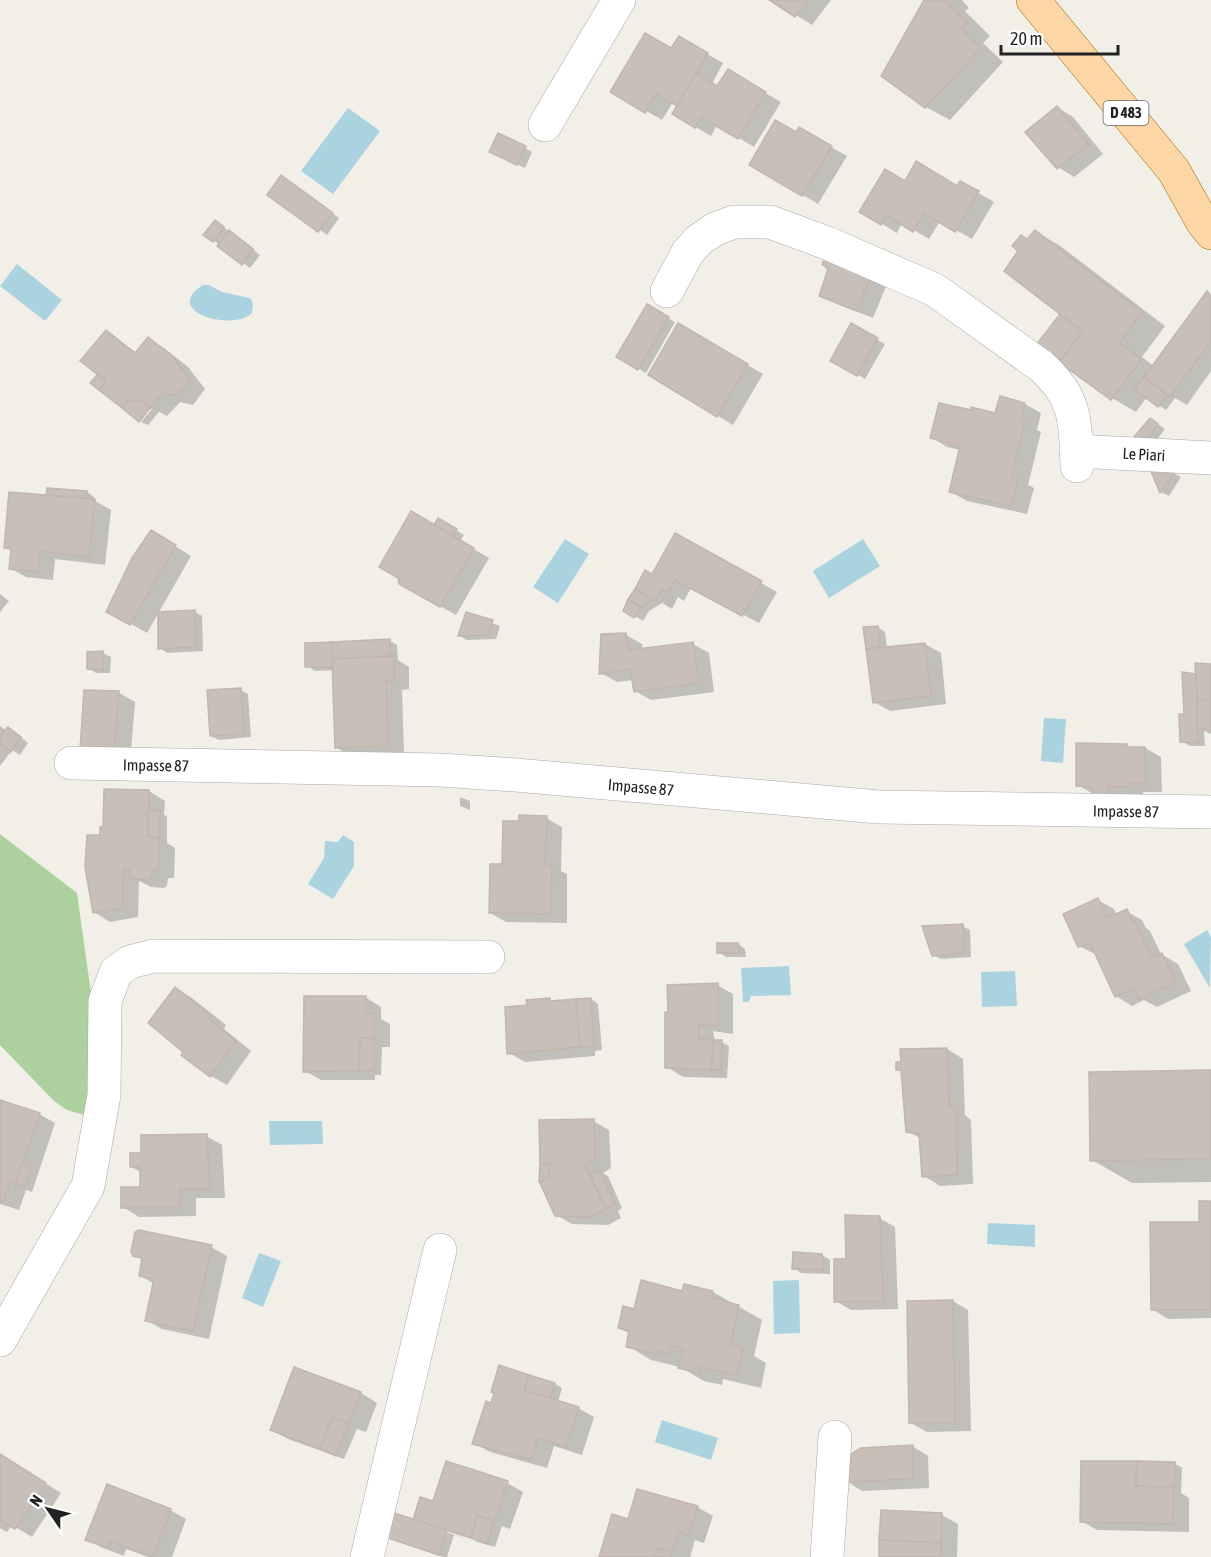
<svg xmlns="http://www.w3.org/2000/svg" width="1211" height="1557" font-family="'Asap Condensed',sans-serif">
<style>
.forest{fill:#add19e}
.water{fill:#aad3df}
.shadow{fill:#0003;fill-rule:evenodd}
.building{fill:#c7bfb8;stroke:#c4b6ab;stroke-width:1.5}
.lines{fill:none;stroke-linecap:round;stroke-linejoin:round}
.minor-casing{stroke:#a9a9a9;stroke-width:34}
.major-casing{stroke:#a06b00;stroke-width:34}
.minor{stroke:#fff;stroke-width:33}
.major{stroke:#fcd6a4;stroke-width:33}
.labels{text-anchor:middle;stroke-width:4.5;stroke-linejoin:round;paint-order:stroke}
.shield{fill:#fff;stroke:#646464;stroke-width:1.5}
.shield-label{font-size:15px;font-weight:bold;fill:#222}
.street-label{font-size:16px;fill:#222;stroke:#fff}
</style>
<rect width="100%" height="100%" fill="#f2efe9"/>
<polygon class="forest" points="0,834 77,893 95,1022 95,1088 84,1115 67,1110 54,1101 0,1045"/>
<g class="water">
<polygon points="348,108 380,131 333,194 301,171"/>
<polygon points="17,264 62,300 45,321 0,286"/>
<path d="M203,285H209L222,292L250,298L253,303L252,313C234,332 160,312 203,285Z"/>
<polygon points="565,539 589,554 558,603 533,587"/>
<polygon points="863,539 880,566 829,598 813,571"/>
<polygon points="1044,718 1066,719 1063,763 1041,761"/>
<polygon points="343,835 354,842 354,866 333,899 308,884 324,858 325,841 338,842"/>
<polygon points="1207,930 1211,937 1210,988 1184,944"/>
<polygon points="789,966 791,995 751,996 749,1002 743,1002 741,968"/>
<polygon points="1015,971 1017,1006 982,1007 981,972"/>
<polygon points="269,1121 322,1121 323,1144 270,1145"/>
<polygon points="988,1223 1035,1225 1035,1247 987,1244"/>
<polygon points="259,1253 281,1261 263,1307 242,1298"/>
<polygon points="799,1280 800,1333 774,1334 773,1281"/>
<polygon points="662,1420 718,1438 711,1460 655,1442"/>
</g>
<g class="shadow">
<polygon points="772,0 831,0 812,25"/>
<polygon points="926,0 962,0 969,8 965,11 990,36 983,43 1003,62 950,120 926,107"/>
<polygon points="679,38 723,63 712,84 718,87 728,71 781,102 754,147 717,125 711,136 674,114 679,106 673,102 662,120 612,91 671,50"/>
<polygon points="1057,107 1073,117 1103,154 1074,177 1058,167"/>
<polygon points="799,129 847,156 818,204 751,164 796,134"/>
<polygon points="525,148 532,152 525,168 499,156"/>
<polygon points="289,182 339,218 327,235 269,194"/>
<polygon points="905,182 958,188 961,183 994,202 972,239 940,221 929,239 902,223 897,233 861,211"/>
<polygon points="222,226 260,255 250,268 205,234"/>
<polygon points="1035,232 1059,245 1165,326 1142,357 1154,366 1207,293 1211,295 1211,371 1187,405 1175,398 1166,410 1147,397 1136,412 1112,398 1062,314 1028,240"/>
<polygon points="830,269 889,279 873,318 837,304 821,295"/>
<polygon points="648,307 675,322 646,373 618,356"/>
<polygon points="679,325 763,374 733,425 650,375"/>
<polygon points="851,325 885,344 865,379 832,360"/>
<polygon points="106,332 137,353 148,339 164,348 188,367 205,389 193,405 180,402 167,416 159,412 148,425 141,422 152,409 148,409 104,380"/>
<polygon points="1001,398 1025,404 1041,413 1037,430 1041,432 1028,485 1034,488 1027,514 967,501 951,492 960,450 947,447 931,437 996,415"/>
<polygon points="1150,419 1165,429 1155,442 1144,441 1137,437"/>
<polygon points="1152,471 1174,473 1181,477 1169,496 1161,492"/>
<polygon points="87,492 94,497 94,500 111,510 105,565 55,559 53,580 26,577 10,568 12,551 6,547 53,497 48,494"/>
<polygon points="439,520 464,535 460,541 489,558 456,615 400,583"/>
<polygon points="152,532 191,556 147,633 108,611"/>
<polygon points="676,535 777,592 759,623 691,588 684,601 678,597 672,609 662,603 649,611 643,621 625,610 629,599 637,589 652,576"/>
<polygon points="0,594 9,601 0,612"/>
<polygon points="195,612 202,616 203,651 167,653 160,648"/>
<polygon points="467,614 500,626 496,639 467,640 460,636"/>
<polygon points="878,627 885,632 887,648 925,644 941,653 946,704 890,711 874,702 865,628"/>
<polygon points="626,635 642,644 643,650 693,644 709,653 714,692 651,700 635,691 633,680 617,682 601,673"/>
<polygon points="390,641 397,645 398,660 409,667 409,689 402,690 404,754 353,757 337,748 334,670 315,671 307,666"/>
<polygon points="103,653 111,657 110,673 96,673 88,668"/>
<polygon points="1211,666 1211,734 1204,731 1205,746 1190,746 1182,741 1185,715 1195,675"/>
<polygon points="241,690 248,694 251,737 219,740 211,736"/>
<polygon points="85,691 119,693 135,702 130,762 98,759"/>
<polygon points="0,726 7,731 9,729 16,733 28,743 20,755 12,750 0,766"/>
<polygon points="1127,745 1131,748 1145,748 1161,757 1162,792 1143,792 1143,795 1095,795 1078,785"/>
<polygon points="149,791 165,801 164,815 167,816 167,843 175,848 174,878 168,878 167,886 164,888 151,887 139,881 138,917 110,922 94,912 102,836"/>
<polygon points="460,797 470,801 470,810 460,806"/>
<polygon points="546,818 562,827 561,871 567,874 567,923 506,922 490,913 503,866 520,822"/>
<polygon points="1098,900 1114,909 1117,915 1126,911 1142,920 1146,928 1150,931 1161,954 1178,964 1191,991 1157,1007 1144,1000 1132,1006 1116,996 1097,955 1079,946"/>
<polygon points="962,926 970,930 971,957 941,959 933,955"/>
<polygon points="738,944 745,949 746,957 726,957 719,952"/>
<polygon points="717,985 733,994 733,1034 713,1031 715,1041 721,1042 729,1046 727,1078 683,1077 667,1067"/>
<polygon points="176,989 192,998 226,1025 224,1029 251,1051 227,1085 211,1076 185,1051"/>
<polygon points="365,997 381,1007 381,1019 390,1024 390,1047 382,1047 381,1075 375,1075 375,1080 321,1080 305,1071"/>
<polygon points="591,999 598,1004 602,1050 595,1051 595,1056 525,1062 509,1053 529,1007 550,1000 554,1002"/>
<polygon points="947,1049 963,1059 965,1115 971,1120 973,1184 940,1186 924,1176 920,1138 907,1131 903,1072 898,1069"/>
<polygon points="1211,1072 1211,1182 1132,1183 1092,1160"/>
<polygon points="0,1102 39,1114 55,1123 32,1192 26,1190 19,1210 0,1204"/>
<polygon points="593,1121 609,1130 611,1168 603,1173 608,1176 622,1208 618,1211 621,1218 608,1225 572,1224 556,1215"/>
<polygon points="206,1136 222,1145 225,1198 196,1198 196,1216 139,1217 123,1207 141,1188 141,1172 131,1167 142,1154"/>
<polygon points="1211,1203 1211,1318 1168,1319 1152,1309"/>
<polygon points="879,1218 895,1227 898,1309 851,1310 836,1301 847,1261"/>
<polygon points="211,1247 227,1256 209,1339 162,1329 146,1320 154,1284 141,1276 144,1260 135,1255"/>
<polygon points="822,1255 830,1260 830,1274 801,1273 794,1268"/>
<polygon points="713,1292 762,1320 754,1356 766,1363 761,1388 723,1379 722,1385 704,1381 680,1367 651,1360 628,1346 630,1334 620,1328 635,1311 683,1293"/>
<polygon points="953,1301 968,1310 971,1431 927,1432 911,1423"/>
<polygon points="500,1367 555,1384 562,1388 558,1402 578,1408 594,1417 582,1455 554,1446 547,1468 490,1452 474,1443 492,1405"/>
<polygon points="295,1369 361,1393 377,1403 366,1432 357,1429 344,1459 288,1439 272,1430"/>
<polygon points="912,1446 928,1456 929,1488 862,1491 846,1481"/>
<polygon points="0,1455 61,1493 32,1537 12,1525 7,1532 0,1528"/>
<path d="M447,1463L507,1483L523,1492L510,1529L502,1526L495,1547L454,1535L447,1557H443L386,1536L414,1521L434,1503ZM425,1522L478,1539L477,1542L424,1525Z"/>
<polygon points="1174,1463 1182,1468 1181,1493 1189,1498 1189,1532 1097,1530 1081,1521"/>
<polygon points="697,1507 713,1516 704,1543 695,1540 690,1557 602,1557 629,1521"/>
<polygon points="170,1510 186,1519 172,1557 148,1557 126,1549 124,1556 103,1548 87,1539"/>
<polygon points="883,1512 942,1515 958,1524 957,1557 881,1557"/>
</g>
<g class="building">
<polygon points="769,0 808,0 795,17"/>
<polygon points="924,0 945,0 967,22 961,29 981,48 925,108 881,76"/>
<polygon points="645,33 671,48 679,36 708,53 677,106 656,94 645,113 610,92"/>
<polygon points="728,69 766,92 738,139 701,117 695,128 672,114 696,73 717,86"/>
<polygon points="1057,106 1088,144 1057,169 1025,132"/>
<polygon points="775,120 796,132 799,127 832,146 802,196 749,165"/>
<polygon points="498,133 526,146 517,165 489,152"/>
<polygon points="916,161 957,186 960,181 979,191 955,232 924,213 913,232 886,215 881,225 859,212 885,169 905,181"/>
<polygon points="281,175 333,213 318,232 267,195"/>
<polygon points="215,220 224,227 213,242 203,235"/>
<polygon points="229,230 253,249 242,265 217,246"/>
<polygon points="1035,230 1142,312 1119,343 1142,359 1111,400 1059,362 1083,332 1004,271 1018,251 1012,246 1021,235 1027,239"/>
<polygon points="827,255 873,269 857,311 819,296 828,269 822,264"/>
<polygon points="1207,291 1211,296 1211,341 1170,397 1144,377"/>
<polygon points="647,304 669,317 638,370 616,357"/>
<polygon points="1060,314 1083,332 1059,362 1036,345"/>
<polygon points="678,323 748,364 717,417 648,375"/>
<polygon points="851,323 878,338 857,376 830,361"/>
<polygon points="106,330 135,353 148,337 172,356 190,379 176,396 163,393 150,408 142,401 128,401 122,408 99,390 106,381 80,361"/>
<polygon points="97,375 106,381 99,390 90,383"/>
<polygon points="1144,377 1167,395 1158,407 1134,389"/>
<polygon points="1000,396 1025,403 1021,420 1025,421 1012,476 1018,478 1011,506 949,492 960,446 930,438 939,403 971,410 971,407 995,413"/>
<polygon points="128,401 142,401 150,408 139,422 122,408"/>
<polygon points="1150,418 1158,424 1147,439 1134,437"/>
<polygon points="1150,469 1175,472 1160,493"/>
<polygon points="47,488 87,491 87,498 46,495"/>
<polygon points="9,492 95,499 89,557 39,551 38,572 9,569 11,549 4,548"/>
<polygon points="411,511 474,548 440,607 399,584 398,578 379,567"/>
<polygon points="438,518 457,529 453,536 434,525"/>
<polygon points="151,530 176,545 130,625 106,612 132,558"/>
<polygon points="675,533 762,581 742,616 675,580 667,593 662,589 655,601 635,589 645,570 652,574"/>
<polygon points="635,589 653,600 641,607 628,599"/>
<polygon points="628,599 641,607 634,618 623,611"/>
<polygon points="195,610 196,647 158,649 158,612"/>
<polygon points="466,612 493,620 488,635 458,636"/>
<polygon points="878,626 880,647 866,649 863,627"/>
<polygon points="626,633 629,650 693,642 699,683 634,692 630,669 599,674 601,634"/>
<polygon points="390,639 390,656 332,659 332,642"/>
<polygon points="332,642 333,667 305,667 305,643"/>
<polygon points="925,643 931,696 873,703 866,649"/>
<polygon points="103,651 103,670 87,669 87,652"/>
<polygon points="390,656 394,656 394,681 386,681 388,745 335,748 332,659"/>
<polygon points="1195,663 1211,664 1211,702 1197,699"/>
<polygon points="1182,672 1196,674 1198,743 1180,742 1179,714 1184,714"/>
<polygon points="241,688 244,734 210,736 207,690"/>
<polygon points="84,690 119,691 114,754 80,750"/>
<polygon points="1197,699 1211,702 1211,731 1197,728"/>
<polygon points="8,727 21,737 11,752 0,743 0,737"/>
<polygon points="1076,743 1127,744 1127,747 1145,747 1146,784 1127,784 1127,787 1108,787 1108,798 1093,797 1093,787 1076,786"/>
<polygon points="104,789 149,790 148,836 160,838 158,870 152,870 152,877 148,880 133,879 129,874 130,869 124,868 122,908 93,913 85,867 87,835 100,835 100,827 103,827"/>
<polygon points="148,809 160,811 160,838 148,836"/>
<polygon points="519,815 547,816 545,864 552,864 551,914 489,913 490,864 502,864 503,821 519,821"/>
<polygon points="1098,898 1107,918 1127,909 1132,921 1134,920 1152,957 1162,953 1176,982 1139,999 1134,988 1115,997 1090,943 1078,947 1063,914"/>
<polygon points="963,924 964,953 932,956 922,926"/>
<polygon points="717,943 738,943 739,953 717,953"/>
<polygon points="718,983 718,1026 699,1025 699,1039 713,1040 712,1070 665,1068 665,1012 668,1012 667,985"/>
<polygon points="175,987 211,1015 209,1019 236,1041 210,1077 181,1055 183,1052 148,1023"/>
<polygon points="304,996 366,996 366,1013 374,1013 374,1038 360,1038 359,1071 303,1072"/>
<polygon points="550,998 550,1001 576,999 580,1047 507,1054 505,1007 527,1005 526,1000"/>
<polygon points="591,998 594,1047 580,1047 576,999"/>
<rect x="699" y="1025" width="7" height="14"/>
<polygon points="360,1038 374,1038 374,1071 359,1071"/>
<polygon points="713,1040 722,1040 721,1070 712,1070"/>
<polygon points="947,1048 949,1104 956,1109 957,1175 922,1177 919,1134 906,1132 901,1070 896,1070 896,1062 901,1062 900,1049"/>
<polygon points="1211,1070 1211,1159 1090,1161 1089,1072"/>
<polygon points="0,1100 40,1113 15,1184 10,1182 3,1202 0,1201"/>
<polygon points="594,1119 595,1159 585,1165 606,1209 591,1217 555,1216 539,1181 549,1178 550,1164 540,1164 539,1120"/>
<polygon points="207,1134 210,1189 180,1189 180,1208 121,1208 121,1187 140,1187 140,1167 130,1167 130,1153 141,1153 141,1135"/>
<polygon points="22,1164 31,1167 24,1187 15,1184"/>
<polygon points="540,1164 550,1164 549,1178 539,1181"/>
<polygon points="600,1170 615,1204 606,1209 590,1174"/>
<polygon points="1199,1201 1211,1201 1211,1310 1151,1310 1150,1222 1199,1222"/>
<polygon points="845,1215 880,1216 883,1301 834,1302 834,1259 846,1259"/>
<polygon points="139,1230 212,1245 193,1331 145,1321 154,1279 139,1276 142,1258 133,1256 131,1252 135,1232"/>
<polygon points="793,1252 822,1254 823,1270 792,1269"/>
<polygon points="641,1280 682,1291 684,1284 713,1291 712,1298 739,1305 730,1345 743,1348 737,1375 700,1367 699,1373 678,1368 684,1349 671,1345 669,1353 658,1351 658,1354 626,1347 629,1331 618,1328 623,1306 634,1309"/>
<polygon points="953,1300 955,1423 909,1423 907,1301"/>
<polygon points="499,1365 529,1375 524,1390 579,1407 566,1447 538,1438 531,1460 472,1444 486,1401 491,1403 494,1393 491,1392"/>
<polygon points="294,1367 361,1392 349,1424 332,1418 320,1449 270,1430"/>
<polygon points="529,1375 555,1383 550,1398 524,1390"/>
<polygon points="332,1418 349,1424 336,1456 320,1449"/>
<polygon points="913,1445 913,1479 844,1482 845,1458 861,1448"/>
<polygon points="0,1454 46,1483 15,1529 0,1520"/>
<polygon points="446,1461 508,1481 494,1521 477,1516 471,1538 413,1520 420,1497 433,1501"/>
<polygon points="1081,1461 1137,1461 1136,1486 1174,1487 1173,1524 1080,1522"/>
<polygon points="1137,1461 1175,1462 1174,1487 1136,1486"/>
<polygon points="107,1484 171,1509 153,1557 110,1541 108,1548 85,1540"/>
<polygon points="637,1489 698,1506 688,1535 679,1532 672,1552 658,1548 655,1557 599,1557 612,1514 628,1519"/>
<polygon points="881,1510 942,1513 941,1543 879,1540"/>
<polygon points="391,1512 447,1530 439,1555 385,1537"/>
<polygon points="477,1516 494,1521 487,1544 471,1538"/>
<polygon points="879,1540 941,1543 940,1557 879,1557"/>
<polygon points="658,1548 672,1552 671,1557 655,1557"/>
</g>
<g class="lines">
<g class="minor-casing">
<g id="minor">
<polyline points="545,125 619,0"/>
<path d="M667,291L688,252L699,240L715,229L734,222H770L827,243L935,290L1041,366C1077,398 1075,421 1077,466"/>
<polyline points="1076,451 1211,458"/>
<polyline points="71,763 439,770 516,775 879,807 1211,812"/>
<polyline points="0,1340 88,1186 104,1095 105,1001 116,972 130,962 153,956 488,957"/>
<polyline points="367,1557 440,1250"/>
<polyline points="827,1557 835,1437"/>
</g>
</g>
<g class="major-casing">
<polyline id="major" points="1033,0 1174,171 1203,223 1211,233"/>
</g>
<use href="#minor" class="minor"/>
<use href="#major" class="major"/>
</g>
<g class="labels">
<rect class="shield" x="1103.5" y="101" width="45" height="24" rx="4.5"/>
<g class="shield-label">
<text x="1126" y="118">D 483</text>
</g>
<g class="street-label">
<text transform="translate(1144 454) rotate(3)" y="6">Le Piari</text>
<text transform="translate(156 765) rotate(1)" y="6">Impasse 87</text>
<text transform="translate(641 787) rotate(5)" y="6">Impasse 87</text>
<text transform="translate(1126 811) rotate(1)" y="6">Impasse 87</text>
</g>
</g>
<g transform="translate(48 1509) rotate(305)" stroke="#ffffff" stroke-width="4.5" paint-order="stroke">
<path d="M0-4.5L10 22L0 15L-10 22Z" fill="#222222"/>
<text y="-9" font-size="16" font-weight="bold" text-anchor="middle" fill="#222222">N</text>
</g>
<path d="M1001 45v9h117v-9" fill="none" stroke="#222222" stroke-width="3"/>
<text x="1010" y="45" font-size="18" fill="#222222" stroke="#ffffff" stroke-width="4.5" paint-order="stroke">20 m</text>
</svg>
